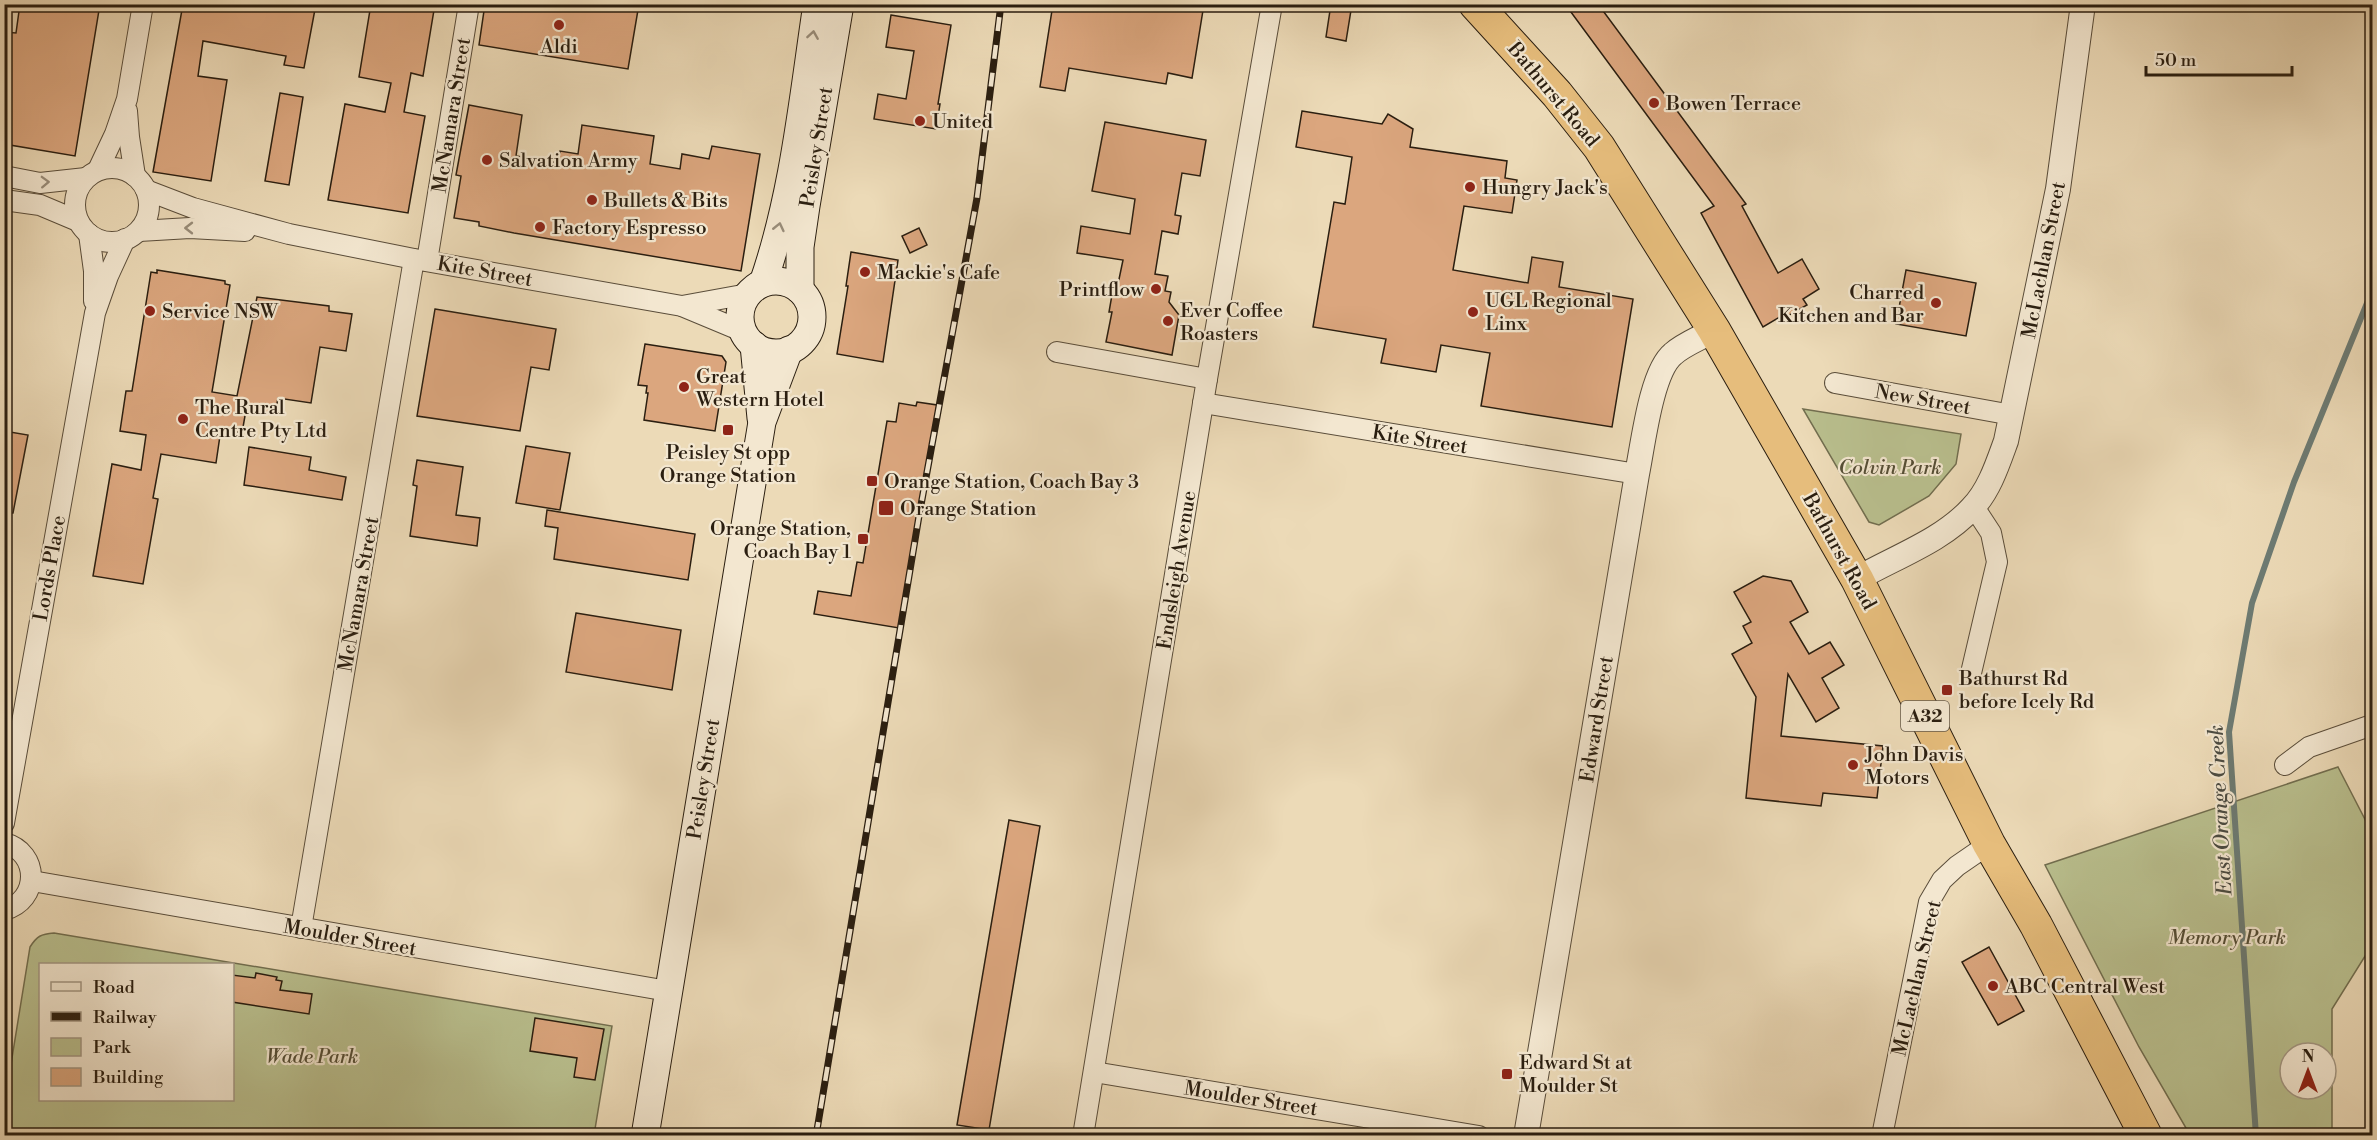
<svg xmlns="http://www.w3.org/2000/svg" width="2377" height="1140" font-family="'Libre Bodoni',serif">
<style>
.green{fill:#b9bf8e;stroke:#726e4f;stroke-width:1.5;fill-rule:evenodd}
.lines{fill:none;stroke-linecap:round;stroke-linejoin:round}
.stream{stroke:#6d7b73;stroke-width:6}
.building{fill:#dba67e;stroke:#2a1e10;stroke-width:1.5}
.minor-casing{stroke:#5a4d3a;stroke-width:22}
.tertiary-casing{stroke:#5a4d3a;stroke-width:26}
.secondary-casing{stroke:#2a1e10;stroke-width:29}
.trunk-casing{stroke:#2a1e10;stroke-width:34}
.minor{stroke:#f3e7d0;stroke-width:20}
.tertiary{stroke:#f3e7d0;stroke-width:24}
.secondary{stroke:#f3e7d0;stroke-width:27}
.trunk{stroke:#e6bd7c;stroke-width:32}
.rail-casing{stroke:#2a1e10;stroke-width:7}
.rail{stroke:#f3e7d0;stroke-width:4.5;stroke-dasharray:14;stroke-linecap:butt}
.oneway{stroke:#998d7a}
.poi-dot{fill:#8f2418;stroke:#f3e7d0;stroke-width:2}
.labels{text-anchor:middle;stroke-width:4.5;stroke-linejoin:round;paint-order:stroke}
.shield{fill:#f3e7d0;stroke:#665a4a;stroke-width:1.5}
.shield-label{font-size:18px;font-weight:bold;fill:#2a1e10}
.poi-label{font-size:20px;fill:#2a1e10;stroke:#f3e7d0;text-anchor:start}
.street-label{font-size:20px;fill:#2a1e10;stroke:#f3e7d0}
.park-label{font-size:20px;font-style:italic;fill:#554e36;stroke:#f3e7d0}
.water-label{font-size:21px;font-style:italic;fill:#4c4c42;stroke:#f3e7d0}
</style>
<rect width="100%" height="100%" fill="#ecdab7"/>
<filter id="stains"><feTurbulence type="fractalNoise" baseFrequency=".00333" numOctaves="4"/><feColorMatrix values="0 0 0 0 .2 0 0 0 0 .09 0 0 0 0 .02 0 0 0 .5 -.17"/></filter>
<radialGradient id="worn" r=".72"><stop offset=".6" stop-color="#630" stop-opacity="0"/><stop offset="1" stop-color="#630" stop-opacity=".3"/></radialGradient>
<g class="green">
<polygon points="1803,409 1961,434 1956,464 1929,496 1879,525 1869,522"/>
<path d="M2338,767L2372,833V945L2332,1009V1135H2190L2139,1047L2045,865ZM2290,1053H2326V1089H2290Z"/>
<path d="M54,933L612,1026L594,1135L5,1136V1101L30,947C37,936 41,934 54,933ZM40,964H232V1100H40Z"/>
</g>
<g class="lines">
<polyline class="stream" points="2256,1136 2229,732 2252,603 2294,482 2372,291"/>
</g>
<g class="building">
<polygon points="20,4 100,4 75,156 4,144 4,32 16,33"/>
<polygon points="183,4 316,4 304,68 284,65 286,56 203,41 198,76 227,80 211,181 153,172"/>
<polygon points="371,4 435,4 423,76 411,73 404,112 425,116 408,213 328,200 345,104 385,112 391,83 359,77"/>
<polygon points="485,4 639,4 628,69 479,45"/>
<polygon points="1053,4 1204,4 1192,78 1168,73 1166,84 1069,68 1065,91 1040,87"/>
<polygon points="1331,4 1352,4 1346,41 1326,37"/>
<polygon points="1565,4 1598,4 1746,204 1742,206 1778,273 1802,259 1819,289 1803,299 1807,305 1786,317 1785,314 1763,327 1701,213 1714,206"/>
<polygon points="891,15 951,25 938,104 940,104 936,129 874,119 878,94 906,99 914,51 886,47"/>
<polygon points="280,93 303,97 289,185 265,181"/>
<polygon points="469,105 522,115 516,156 558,163 560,151 578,154 582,125 654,136 650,164 680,169 682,154 709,159 712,146 760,154 741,271 514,233 479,226 479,222 454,218 461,176 456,175"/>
<polygon points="1302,111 1382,124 1388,114 1413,129 1410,147 1507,161 1505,178 1517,180 1512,213 1464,206 1453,270 1528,283 1532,257 1563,262 1559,287 1633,299 1612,427 1481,406 1490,353 1441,345 1436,372 1381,363 1386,339 1313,327 1334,202 1345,204 1352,157 1296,147"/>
<polygon points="1105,122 1206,140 1200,176 1182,173 1175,215 1181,216 1178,234 1162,231 1155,274 1168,276 1165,291 1171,292 1169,302 1179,315 1172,355 1106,342 1112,312 1109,312 1113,289 1117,289 1123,260 1077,253 1081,226 1130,234 1135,199 1092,191"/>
<polygon points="919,228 927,245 910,253 902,236"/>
<polygon points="851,252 898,260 883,362 837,354 848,286 846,286"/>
<polygon points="157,270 225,281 225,284 230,285 212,392 237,396 257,297 329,306 329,311 352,314 346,351 320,347 311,403 278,398 275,414 246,410 242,433 221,429 216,463 161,454 153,498 158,499 143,584 93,576 112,464 141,470 146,435 120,431 126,391 132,391 151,272 157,273"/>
<polygon points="1906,270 1976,283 1966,336 1896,324"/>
<polygon points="435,309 556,329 549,370 531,367 520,431 417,416"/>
<polygon points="645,344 722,356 726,362 715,431 644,420 648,393 646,393 647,386 638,385"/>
<polygon points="917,402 937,405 899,628 814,614 818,591 851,596 857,562 863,563 887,421 896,422 899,403 916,406"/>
<polygon points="4,431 28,435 13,513 4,513"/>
<polygon points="526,446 570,453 560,510 516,503"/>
<polygon points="249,447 311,457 309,470 346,477 342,500 244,485"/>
<polygon points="417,460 463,467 456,515 480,518 477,546 410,536 417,486 413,485"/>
<polygon points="547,510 695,534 688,580 554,559 558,528 545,526"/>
<polygon points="1763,576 1791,581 1808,612 1790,622 1809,654 1830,642 1844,665 1822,678 1839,708 1816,722 1788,674 1781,736 1883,746 1877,798 1823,793 1821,806 1746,798 1756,697 1732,654 1752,643 1743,626 1751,622 1734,592"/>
<polygon points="576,613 681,630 672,690 566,672"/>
<polygon points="1009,820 1040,826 989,1130 957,1125"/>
<polygon points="1989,947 2024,1011 1998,1025 1962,962"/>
<polygon points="256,973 277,977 276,980 282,981 280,990 312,994 309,1014 232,1002 232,975 255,978"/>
<polygon points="535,1018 604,1029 595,1080 574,1077 577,1058 530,1051"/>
</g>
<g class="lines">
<g class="minor-casing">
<g id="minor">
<polyline points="127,111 129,137 135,176"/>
<circle cx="112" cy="205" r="37"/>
<polyline points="98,170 115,134 127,99 143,4"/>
<polyline points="4,176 40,183 86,178"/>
<polyline points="146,190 193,208 289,234 414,259 682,306 742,331"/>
<polyline points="4,200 40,205 78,221"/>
<polyline points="139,231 190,228 245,231"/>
<polyline points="89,234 94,271 94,301"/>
<polyline points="427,261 469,4"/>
<polyline points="682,306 748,294"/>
<polyline points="1057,352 1207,379"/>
<polyline points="1835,383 2012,415"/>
<polyline points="1203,403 1637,474"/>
<polyline points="1971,673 1997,562 1991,533 1974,507"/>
<polyline points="2285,765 2309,747 2372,725"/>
<polyline points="4,823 95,313 108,276 125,239"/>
<path d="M4,843C40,852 40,901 4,910"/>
<polyline points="32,881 668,991"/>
<polyline points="301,928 414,259"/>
<polyline points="1094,1072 1479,1136"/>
<polyline points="1083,1136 1207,379 1272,4"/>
<polyline points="1882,1136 1929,902 1942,880 1957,866 1989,844"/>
</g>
</g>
<g class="tertiary-casing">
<g id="tertiary">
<path d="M1857,579C1895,557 1942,541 1972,508C1989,491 1998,463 2006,441L2058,189L2083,4"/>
<path d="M1526,1136L1637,474C1643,445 1651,372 1673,354C1684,344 1701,338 1714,330"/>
</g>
</g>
<g class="secondary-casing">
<g id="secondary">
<circle cx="776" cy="317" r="36"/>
<path d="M763,283C794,194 803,97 817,4"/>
<polyline points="800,290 800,247 806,206 840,4"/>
<polyline points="754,345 761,418"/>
<polyline points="645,1136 762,422 789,350"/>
</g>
</g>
<g class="trunk-casing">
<polyline id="trunk" points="1475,4 1557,94 1599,147 1714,330 1857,579 1989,844 2036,925 2146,1136"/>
</g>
<use href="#minor" class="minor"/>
<use href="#tertiary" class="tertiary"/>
<use href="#secondary" class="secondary"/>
<use href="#trunk" class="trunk"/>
<g class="rail-casing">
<polyline id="rail" points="816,1136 919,516 977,198 1001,4"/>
</g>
<use href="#rail" class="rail"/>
</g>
<defs><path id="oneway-chevron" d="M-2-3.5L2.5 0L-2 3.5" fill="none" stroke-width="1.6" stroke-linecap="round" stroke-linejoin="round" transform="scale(1.5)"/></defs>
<g class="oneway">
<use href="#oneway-chevron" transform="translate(813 35) rotate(-81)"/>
<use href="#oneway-chevron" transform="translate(45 182) rotate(-2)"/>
<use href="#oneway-chevron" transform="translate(779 227) rotate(-77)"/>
<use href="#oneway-chevron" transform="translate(189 228) rotate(180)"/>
</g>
<g class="poi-dot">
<circle cx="559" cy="25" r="6"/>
<circle cx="1654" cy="103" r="6"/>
<circle cx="920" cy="121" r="6"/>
<circle cx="487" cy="160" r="6"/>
<circle cx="1470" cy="187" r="6"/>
<circle cx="592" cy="200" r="6"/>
<circle cx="540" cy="227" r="6"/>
<circle cx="865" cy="272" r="6"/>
<circle cx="1156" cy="289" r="6"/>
<circle cx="1936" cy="303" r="6"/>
<circle cx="150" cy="311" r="6"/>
<circle cx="1473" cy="312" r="6"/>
<circle cx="1168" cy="321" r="6"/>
<circle cx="684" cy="387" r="6"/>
<circle cx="183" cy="419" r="6"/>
<rect x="722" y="424" width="12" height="12" rx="3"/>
<rect x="866" y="475" width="12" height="12" rx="3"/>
<rect x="878" y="500" width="16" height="16" rx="3"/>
<rect x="857" y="533" width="12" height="12" rx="3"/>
<rect x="1941" y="684" width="12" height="12" rx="3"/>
<circle cx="1853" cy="765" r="6"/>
<circle cx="1993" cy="986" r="6"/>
<rect x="1501" y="1068" width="12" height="12" rx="3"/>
</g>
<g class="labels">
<rect class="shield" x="1901" y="701" width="48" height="30" rx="4.5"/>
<g class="shield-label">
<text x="1925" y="722">A32</text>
</g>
<g class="poi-label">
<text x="559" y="53" text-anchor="middle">Aldi</text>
<text x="1666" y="110">Bowen Terrace</text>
<text x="932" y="128">United</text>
<text x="499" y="167">Salvation Army</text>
<text x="1482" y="194">Hungry Jack's</text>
<text x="604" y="207">Bullets &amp; Bits</text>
<text x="552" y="234">Factory Espresso</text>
<text x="877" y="279">Mackie's Cafe</text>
<text x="1144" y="296" text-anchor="end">Printflow</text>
<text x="1924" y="299" text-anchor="end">Charred<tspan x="1924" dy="23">Kitchen and Bar</tspan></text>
<text x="1485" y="307">UGL Regional<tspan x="1485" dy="23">Linx</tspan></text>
<text x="1180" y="317">Ever Coffee<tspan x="1180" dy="23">Roasters</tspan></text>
<text x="162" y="318">Service NSW</text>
<text x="696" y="383">Great<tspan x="696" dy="23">Western Hotel</tspan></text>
<text x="195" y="414">The Rural<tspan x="195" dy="23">Centre Pty Ltd</tspan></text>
<text x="728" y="459" text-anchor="middle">Peisley St opp<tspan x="728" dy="23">Orange Station</tspan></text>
<text x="884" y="488">Orange Station, Coach Bay 3</text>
<text x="900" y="515">Orange Station</text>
<text x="851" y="535" text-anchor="end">Orange Station,<tspan x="851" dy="23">Coach Bay 1</tspan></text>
<text x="1959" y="685">Bathurst Rd<tspan x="1959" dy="23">before Icely Rd</tspan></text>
<text x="1865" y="761">John Davis<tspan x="1865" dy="23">Motors</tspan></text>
<text x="2005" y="993">ABC Central West</text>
<text x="1519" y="1069">Edward St at<tspan x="1519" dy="23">Moulder St</tspan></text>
</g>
<g class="street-label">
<text transform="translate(1554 94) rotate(50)" y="7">Bathurst Road</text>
<text transform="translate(451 115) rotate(-81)" y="7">McNamara Street</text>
<text transform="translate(816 147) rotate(-81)" y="7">Peisley Street</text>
<text transform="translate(2043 260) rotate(-79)" y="7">McLachlan Street</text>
<text transform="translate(485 271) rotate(10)" y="7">Kite Street</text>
<text transform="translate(1923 399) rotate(10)" y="7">New Street</text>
<text transform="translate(1420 439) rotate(9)" y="7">Kite Street</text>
<text transform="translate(1840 551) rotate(61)" y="7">Bathurst Road</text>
<text transform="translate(49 568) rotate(-80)" y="7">Lords Place</text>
<text transform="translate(1176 570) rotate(-81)" y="7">Endsleigh Avenue</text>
<text transform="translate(358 594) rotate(-80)" y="7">McNamara Street</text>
<text transform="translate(1596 719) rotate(-81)" y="7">Edward Street</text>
<text transform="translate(703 779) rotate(-81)" y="7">Peisley Street</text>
<text transform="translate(350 937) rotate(10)" y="7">Moulder Street</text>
<text transform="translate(1916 978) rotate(-77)" y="7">McLachlan Street</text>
<text transform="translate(1251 1098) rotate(9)" y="7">Moulder Street</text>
</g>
<g class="park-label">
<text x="1890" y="474">Colvin Park</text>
<text x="2227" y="944">Memory Park</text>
<text x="312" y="1063">Wade Park</text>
</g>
<g class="water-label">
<text transform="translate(2220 810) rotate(-93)" y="7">East Orange Creek</text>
</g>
</g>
<rect width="2377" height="1140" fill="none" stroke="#ecdab7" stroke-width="24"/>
<rect x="6" y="6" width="2365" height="1128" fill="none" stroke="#2a1e10" stroke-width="3"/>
<rect x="12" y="12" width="2353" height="1116" fill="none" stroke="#2a1e10" stroke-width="1.5"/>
<rect x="39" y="963" width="195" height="138" fill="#f3e7d0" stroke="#a39783" stroke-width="1.5"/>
<rect x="51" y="982" width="30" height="9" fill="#f3e7d0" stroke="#a39783" stroke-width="1.5"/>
<text x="93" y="993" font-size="18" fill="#2a1e10">Road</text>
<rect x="51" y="1012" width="30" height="9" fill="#2a1e10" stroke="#a39783" stroke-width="1.5"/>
<text x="93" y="1023" font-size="18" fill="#2a1e10">Railway</text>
<rect x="51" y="1038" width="30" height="18" fill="#b9bf8e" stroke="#a39783" stroke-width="1.5"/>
<text x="93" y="1053" font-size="18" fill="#2a1e10">Park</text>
<rect x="51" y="1068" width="30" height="18" fill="#dba67e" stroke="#a39783" stroke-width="1.5"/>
<text x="93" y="1083" font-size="18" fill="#2a1e10">Building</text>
<g transform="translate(2308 1071)"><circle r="28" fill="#f3e7d0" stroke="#a39783" stroke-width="1.5"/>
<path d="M0-4.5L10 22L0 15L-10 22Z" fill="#8f2418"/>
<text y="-9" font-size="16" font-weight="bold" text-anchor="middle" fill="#2a1e10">N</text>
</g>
<path d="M2146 66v9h146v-9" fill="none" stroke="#2a1e10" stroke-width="3"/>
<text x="2155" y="66" font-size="18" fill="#2a1e10" stroke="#f3e7d0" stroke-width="4.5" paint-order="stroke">50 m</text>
<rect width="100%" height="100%" filter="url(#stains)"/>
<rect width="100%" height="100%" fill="url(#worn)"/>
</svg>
